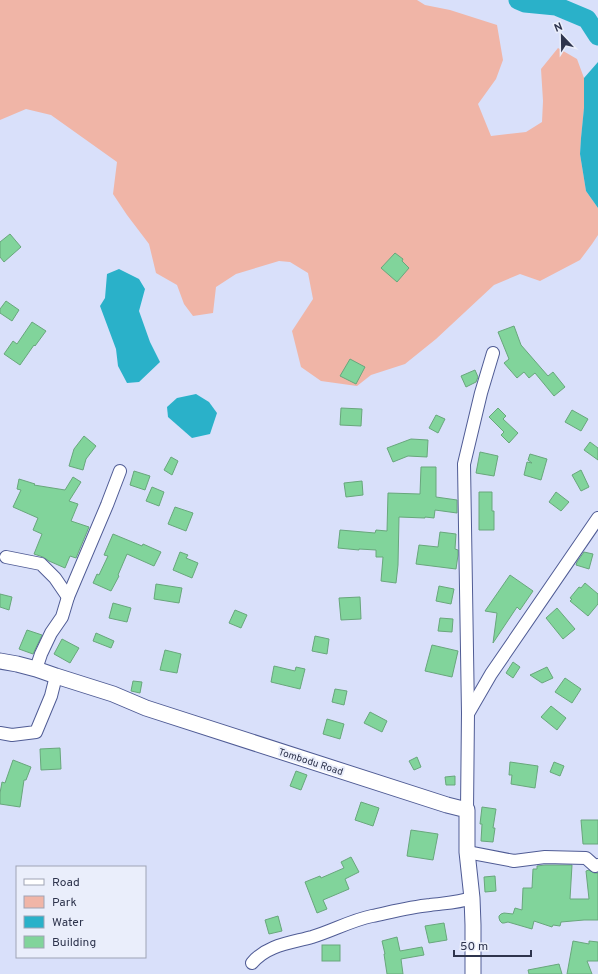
<svg xmlns="http://www.w3.org/2000/svg" width="598" height="974" font-family="Overpass,sans-serif">
<style>
.green{fill:#f0b5a7}
.water{fill:#2ab1c9}
.lines{fill:none;stroke-linecap:round;stroke-linejoin:round}
.river{stroke:#2ab1c9;stroke-width:19}
.building{fill:#81d49b;stroke:#68a77c}
.minor-casing{stroke:#505c95;stroke-width:14}
.major-casing{stroke:#505c95;stroke-width:17}
.minor{stroke:#fff;stroke-width:12}
.major{stroke:#fff;stroke-width:15}
.labels{text-anchor:middle;stroke-width:4;stroke-linejoin:round;paint-order:stroke}
.street-label{font-size:10px;fill:#2e344d;stroke:#eaeefb}
</style>
<rect width="100%" height="100%" fill="#d9e0fa"/>
<polygon class="green" points="0,0 417,0 425,5 450,10 497,25 503,60 496,79 478,104 491,136 526,132 542,122 543,101 541,69 558,48 577,59 584,78 584,109 581,138 580,154 586,191 598,208 598,235 592,244 580,260 540,281 520,274 494,285 436,339 405,364 371,375 357,386 321,381 301,367 292,331 313,299 308,273 290,262 279,261 236,274 216,287 213,313 193,316 184,304 177,285 156,273 149,244 127,215 113,194 117,162 51,115 26,109 0,120"/>
<g class="water">
<polygon points="598,62 598,208 586,191 580,154 581,138 584,108 584,78"/>
<polygon points="119,269 139,279 145,289 139,311 150,342 160,362 139,382 127,383 118,366 116,349 100,306 105,298 107,274"/>
<polygon points="196,394 209,402 217,413 210,434 192,438 168,417 167,407 177,398"/>
</g>
<g class="lines">
<polyline class="river" points="518,0 525,3 556,6 587,19 598,36"/>
</g>
<g class="building">
<polygon points="10,234 21,247 4,262 0,257 0,242"/>
<polygon points="395,253 403,259 402,261 409,268 397,282 381,268"/>
<polygon points="6,301 19,310 12,321 0,313 0,309"/>
<polygon points="32,322 46,331 35,346 34,345 20,365 4,354 13,341 17,344"/>
<polygon points="514,326 521,345 548,376 553,372 565,387 554,396 535,373 529,378 524,372 517,378 504,363 509,359 498,332"/>
<polygon points="350,359 365,367 356,384 340,376"/>
<polygon points="475,370 478,377 476,382 466,387 461,376"/>
<polygon points="341,408 362,409 361,426 340,425"/>
<polygon points="498,408 506,416 503,419 518,433 509,443 501,435 504,432 489,417"/>
<polygon points="572,410 588,419 581,431 565,422"/>
<polygon points="436,415 445,419 438,433 429,428"/>
<polygon points="84,436 96,446 86,459 83,470 69,466 74,449"/>
<polygon points="411,439 428,440 427,457 408,456 393,462 387,448"/>
<polygon points="590,442 598,448 598,460 584,450"/>
<polygon points="480,452 498,456 494,476 476,473"/>
<polygon points="530,454 547,459 541,480 524,475 527,462 532,463 528,460"/>
<polygon points="171,457 178,461 172,475 164,470"/>
<polygon points="421,467 436,467 436,497 457,500 457,513 435,510 434,518 425,517 425,518 399,517 398,565 396,583 381,581 383,557 376,557 376,550 359,549 359,550 338,548 340,530 375,533 376,530 387,531 388,493 420,494"/>
<polygon points="581,470 589,487 581,491 572,475"/>
<polygon points="134,471 150,476 145,490 130,485"/>
<polygon points="73,477 81,482 69,501 78,504 71,521 89,527 76,558 70,556 65,568 49,561 43,557 34,554 42,534 33,530 38,518 13,507 21,490 17,489 19,479 35,484 34,485 65,490"/>
<polygon points="362,481 363,495 346,497 344,483"/>
<polygon points="152,487 164,492 159,506 146,501"/>
<polygon points="479,492 492,492 492,511 494,511 494,530 479,530"/>
<polygon points="556,492 569,502 561,511 549,502"/>
<polygon points="175,507 193,513 186,531 168,524"/>
<polygon points="440,532 456,534 455,549 458,550 458,555 456,569 416,564 419,545 438,547"/>
<polygon points="113,534 142,546 143,544 161,552 154,566 127,554 118,575 119,576 111,591 93,583 97,574 99,575 108,556 104,555"/>
<polygon points="180,552 188,555 186,558 198,563 192,578 173,570"/>
<polygon points="584,552 593,554 589,569 576,565 577,562"/>
<polygon points="510,575 533,591 520,610 517,607 493,643 497,613 485,611"/>
<polygon points="585,583 598,594 598,604 588,616 570,601 572,599 570,598 579,587 581,588"/>
<polygon points="156,584 182,588 179,603 154,599"/>
<polygon points="439,586 454,589 451,604 436,601"/>
<polygon points="0,594 12,597 9,610 0,607"/>
<polygon points="360,597 361,619 341,620 339,598"/>
<polygon points="113,603 131,608 127,622 109,618"/>
<polygon points="557,608 575,629 563,639 546,618"/>
<polygon points="235,610 247,615 241,628 229,623"/>
<polygon points="440,618 453,619 452,632 438,631"/>
<polygon points="27,630 42,635 33,654 19,649"/>
<polygon points="96,633 114,641 111,648 93,641"/>
<polygon points="315,636 329,639 327,654 312,651"/>
<polygon points="62,639 79,648 70,663 54,654"/>
<polygon points="432,645 458,651 452,677 425,671"/>
<polygon points="165,650 181,654 177,673 160,670"/>
<polygon points="513,662 520,667 513,678 506,673"/>
<polygon points="274,666 295,671 296,667 305,669 300,689 271,682"/>
<polygon points="547,667 553,678 542,683 530,675"/>
<polygon points="565,678 581,689 572,703 555,692"/>
<polygon points="133,681 142,682 140,693 131,691"/>
<polygon points="335,689 347,691 344,705 332,702"/>
<polygon points="551,706 566,718 557,730 541,717"/>
<polygon points="370,712 387,721 382,732 364,723"/>
<polygon points="327,719 344,724 340,739 323,734"/>
<polygon points="60,748 61,769 41,770 40,749"/>
<polygon points="417,757 421,767 414,770 409,761"/>
<polygon points="13,760 31,767 26,780 24,780 20,807 0,804 0,793 2,782 5,783"/>
<polygon points="510,762 538,766 535,788 511,784 512,775 509,775"/>
<polygon points="554,762 564,766 560,776 550,772"/>
<polygon points="296,771 307,775 301,790 290,786"/>
<polygon points="455,776 455,785 446,785 445,777"/>
<polygon points="361,802 379,808 373,826 355,820"/>
<polygon points="482,807 496,809 493,828 495,828 493,842 481,841 482,824 480,824"/>
<polygon points="581,820 598,820 598,844 583,844"/>
<polygon points="411,830 438,834 433,860 407,856"/>
<polygon points="351,857 359,872 345,879 349,889 323,900 327,909 317,913 305,882 320,876 321,878 344,868 341,862"/>
<polygon points="545,865 572,865 570,899 589,899 586,871 589,870 594,873 598,873 598,920 584,920 561,922 560,926 553,925 552,927 534,921 532,929 508,922 504,923 502,923 500,921 499,918 499,916 501,914 504,913 513,914 515,908 522,910 523,888 532,888 533,869 537,869 537,866"/>
<polygon points="495,876 496,891 485,892 484,877"/>
<polygon points="278,916 282,931 269,934 265,920"/>
<polygon points="444,923 447,940 429,943 425,926"/>
<polygon points="397,937 400,951 422,947 424,955 401,959 403,974 387,974 384,954 385,954 382,941"/>
<polygon points="573,941 589,944 589,941 598,942 598,961 587,961 592,974 567,974"/>
<rect x="322" y="945" width="18" height="16"/>
<polygon points="559,964 562,974 529,974 528,970"/>
</g>
<g class="lines">
<g class="minor-casing">
<g id="minor">
<polyline points="6,557 41,564 55,578 68,597"/>
<polyline points="36,669 41,654 51,633 62,617 68,597 107,505 120,471"/>
<polyline points="469,712 491,674 598,518"/>
<polyline points="0,733 12,735 36,732 51,696 56,676"/>
<polyline points="467,810 468,713 464,464 481,393 493,353"/>
<polyline points="467,852 514,861 545,857 586,858 595,866 598,865"/>
<path d="M252,963C267,945 290,943 312,937C332,931 352,920 372,916C391,912 410,907 430,905C444,903 457,903 472,898"/>
</g>
</g>
<g class="major-casing">
<polyline id="major" points="0,661 17,664 36,669 56,676 113,694 146,708 447,805 467,810 467,852 472,898 473,925 473,974"/>
</g>
<use href="#minor" class="minor"/>
<use href="#major" class="major"/>
</g>
<g class="labels">
<g class="street-label">
<text transform="translate(311 761) rotate(18)" y="4">Tombodu Road</text>
</g>
</g>
<rect x="16" y="866" width="130" height="92" fill="#eaeefb" stroke="#9fa4b5"/>
<rect x="24" y="879" width="20" height="6" fill="#ffffff" stroke="#9fa4b5"/>
<text x="52" y="886" font-size="12" fill="#2e344d">Road</text>
<rect x="24" y="896" width="20" height="12" fill="#f0b5a7" stroke="#9fa4b5"/>
<text x="52" y="906" font-size="12" fill="#2e344d">Park</text>
<rect x="24" y="916" width="20" height="12" fill="#2ab1c9" stroke="#9fa4b5"/>
<text x="52" y="926" font-size="12" fill="#2e344d">Water</text>
<rect x="24" y="936" width="20" height="12" fill="#81d49b" stroke="#9fa4b5"/>
<text x="52" y="946" font-size="12" fill="#2e344d">Building</text>
<g transform="translate(562 36) rotate(338)" stroke="#eaeefb" stroke-width="3" paint-order="stroke">
<path d="M0-3L7 15L0 10L-7 15Z" fill="#2e344d"/>
<text y="-6" font-size="11" font-weight="bold" text-anchor="middle" fill="#2e344d">N</text>
</g>
<path d="M454 950v6h77v-6" fill="none" stroke="#2e344d" stroke-width="2"/>
<text x="460" y="950" font-size="12" fill="#2e344d" stroke="#eaeefb" stroke-width="3" paint-order="stroke">50 m</text>
</svg>
